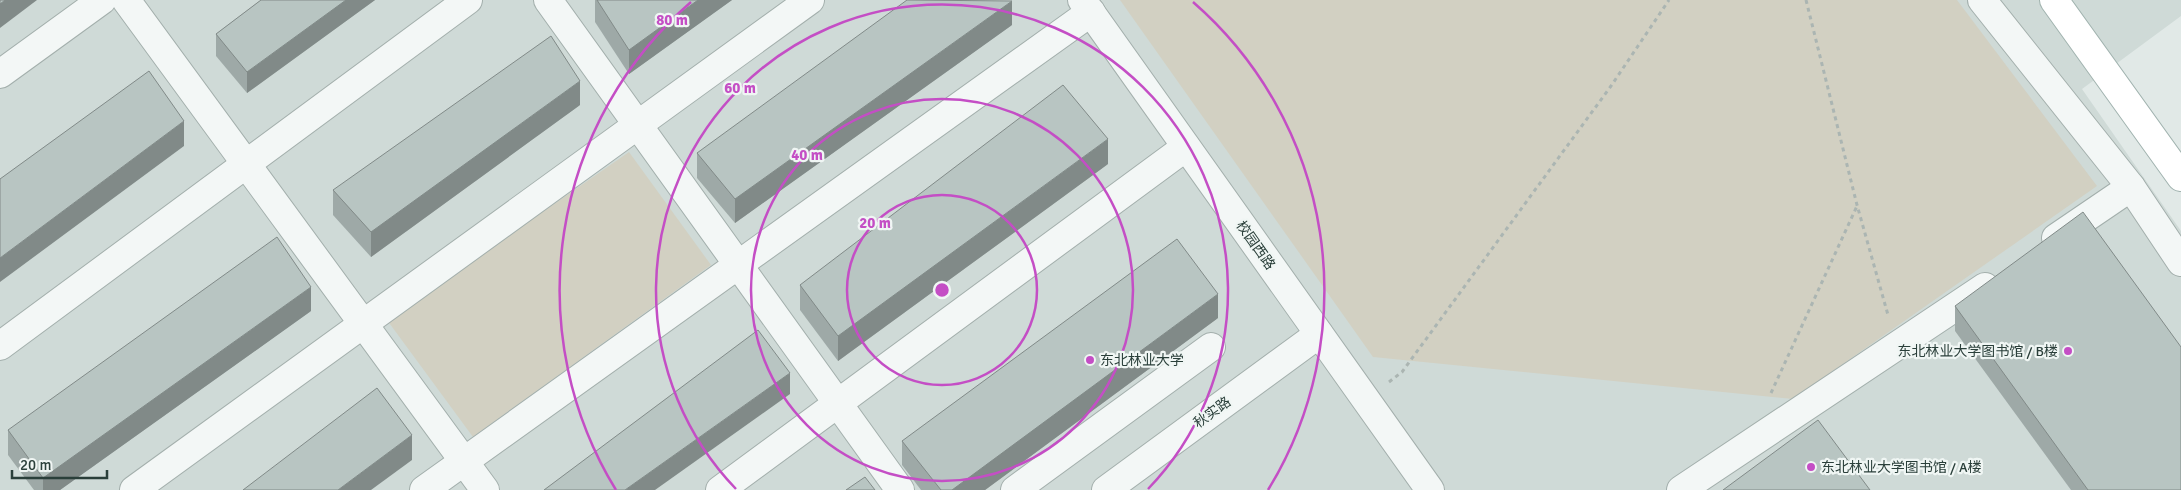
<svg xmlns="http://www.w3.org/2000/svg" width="2181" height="490" font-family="Signika,'Noto Sans SC',sans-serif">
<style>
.built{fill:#cfdad7}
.green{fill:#d2d0c2}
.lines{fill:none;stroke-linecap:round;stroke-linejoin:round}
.minor-casing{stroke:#a3afac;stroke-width:30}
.primary-casing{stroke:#a1b3af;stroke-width:30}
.path{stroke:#abb5b2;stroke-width:3;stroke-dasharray:4 4;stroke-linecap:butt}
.minor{stroke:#f3f7f6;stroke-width:28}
.primary{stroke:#fff;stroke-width:28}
.wall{fill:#9ea9a7}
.shaded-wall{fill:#818a88}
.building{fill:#b8c5c2;stroke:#818a88}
.ring{fill:none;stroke:#c44ec5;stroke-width:2.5}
.poi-dot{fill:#c44ec5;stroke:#f0f6f4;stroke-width:2}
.labels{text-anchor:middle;stroke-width:4.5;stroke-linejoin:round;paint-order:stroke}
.street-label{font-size:14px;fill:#2a3f3a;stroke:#f0f6f4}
.poi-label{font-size:14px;fill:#2a3f3a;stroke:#f0f6f4;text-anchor:start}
.centre{fill:#c44ec5;stroke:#f0f6f4;stroke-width:2.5}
.ring-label{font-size:15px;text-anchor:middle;font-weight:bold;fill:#c44ec5;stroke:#f0f6f4;stroke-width:4.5;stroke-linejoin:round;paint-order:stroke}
</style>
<rect width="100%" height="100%" fill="#e1e9e7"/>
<polygon class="built" points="0,0 2181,0 2181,16 2082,89 2181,231 2181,490 0,490"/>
<g class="green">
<polygon points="1120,0 1957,0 2097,186 1793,399 1373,357"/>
<polygon points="629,152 711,265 473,437 387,320"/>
</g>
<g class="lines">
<g class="minor-casing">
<g id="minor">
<polyline points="126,0 485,490"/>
<polyline points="548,0 900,490"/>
<polyline points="1082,0 1430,490"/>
<polyline points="1982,0 2131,187 2181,262"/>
<polyline points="0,74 102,0"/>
<polyline points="2056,238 2131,187"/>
<polyline points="0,346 468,0"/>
<polyline points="134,490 810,0"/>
<polyline points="424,490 1091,12"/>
<polyline points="720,490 1186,147"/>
<polyline points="1015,490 1211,347"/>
<polyline points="1106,490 1319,334"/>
<polyline points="1681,490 1985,287"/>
</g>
</g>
<g class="primary-casing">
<polyline id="primary" points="2054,0 2181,177"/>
</g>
<g class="path">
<polyline points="1806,0 1857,205 1888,315"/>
<polyline points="1389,382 1402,372 1611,86 1669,0"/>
<polyline points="1771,393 1857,206"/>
</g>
<use href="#minor" class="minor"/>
<use href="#primary" class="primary"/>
</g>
<g class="wall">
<polygon points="261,0 375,0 247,93 216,56 216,34"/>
<polygon points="595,0 732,0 629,74 595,22"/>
<polygon points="1012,25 735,223 697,178 697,153"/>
<polygon points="580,105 371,257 333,215 333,190"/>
<polygon points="1108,164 838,361 800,310 800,285"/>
<polygon points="1955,306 2181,490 2071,490 1955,331"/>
<polygon points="311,311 60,490 34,490 8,455 8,430"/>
<polygon points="1218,318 985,490 921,490 902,465 902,441"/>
</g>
<g class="shaded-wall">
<polygon points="5,0 37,0 0,28 0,4"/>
<polygon points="346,0 375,0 247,93 247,72"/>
<polygon points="698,0 732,0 629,74 629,50"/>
<polygon points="1012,1 1012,25 735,223 735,199"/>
<polygon points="580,81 580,105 371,257 371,232"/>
<polygon points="184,121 184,146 0,282 0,258"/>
<polygon points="1108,139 1108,164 838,361 838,336"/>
<polygon points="311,287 311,311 60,490 43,490 43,478"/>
<polygon points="1218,294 1218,318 985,490 952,490"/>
<polygon points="790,373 790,394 655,490 625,490"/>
<polygon points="412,435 412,460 371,490 338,490"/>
</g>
<g class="building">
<polygon points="0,0 5,0 0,4"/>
<polygon points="261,0 346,0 247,72 216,34"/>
<polygon points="597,0 698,0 629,50"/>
<polygon points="907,0 1012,1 735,199 697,153"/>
<polygon points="551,36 580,81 371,232 333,190"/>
<polygon points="149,71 184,121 0,258 0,179"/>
<polygon points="1063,85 1108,139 838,336 800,285"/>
<polygon points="2083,212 2181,347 2181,490 2088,490 1955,306"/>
<polygon points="277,237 311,287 43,478 8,430"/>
<polygon points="1177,239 1218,294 952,490 941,490 902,441"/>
<polygon points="758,330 790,373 625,490 544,490"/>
<polygon points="377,388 412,435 338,490 243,490"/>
<polygon points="1818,420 1870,490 1723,490"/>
<polygon points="865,477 875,490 846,490"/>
</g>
<g class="ring">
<circle cx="942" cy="290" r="95"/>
<circle cx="942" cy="290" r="191"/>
<path d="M736 489A286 286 0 1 1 1148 489"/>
<path d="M616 490A382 382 0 0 1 691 2M1193 2A382 382 0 0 1 1268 490"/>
</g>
<g class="poi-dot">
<circle cx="2068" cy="351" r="5"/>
<circle cx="1090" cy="360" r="5"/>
<circle cx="1811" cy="467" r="5"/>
</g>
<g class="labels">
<g class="street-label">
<text transform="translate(1256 245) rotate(55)" y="5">校园西路</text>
<text transform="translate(1212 412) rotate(-36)" y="5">秋实路</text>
</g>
<g class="poi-label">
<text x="2058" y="356" text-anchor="end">东北林业大学图书馆 / B楼</text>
<text x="1100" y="365">东北林业大学</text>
<text x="1821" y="472">东北林业大学图书馆 / A楼</text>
</g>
</g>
<circle cx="942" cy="290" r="8" class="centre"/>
<g class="ring-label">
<text x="672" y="25">80 m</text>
<text x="740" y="93">60 m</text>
<text x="807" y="160">40 m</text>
<text x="875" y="228">20 m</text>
</g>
<path d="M12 470v8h95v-8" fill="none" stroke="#2a3f3a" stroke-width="2.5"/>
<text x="20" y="470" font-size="15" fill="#2a3f3a" stroke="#f0f6f4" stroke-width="4" paint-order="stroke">20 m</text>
</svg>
